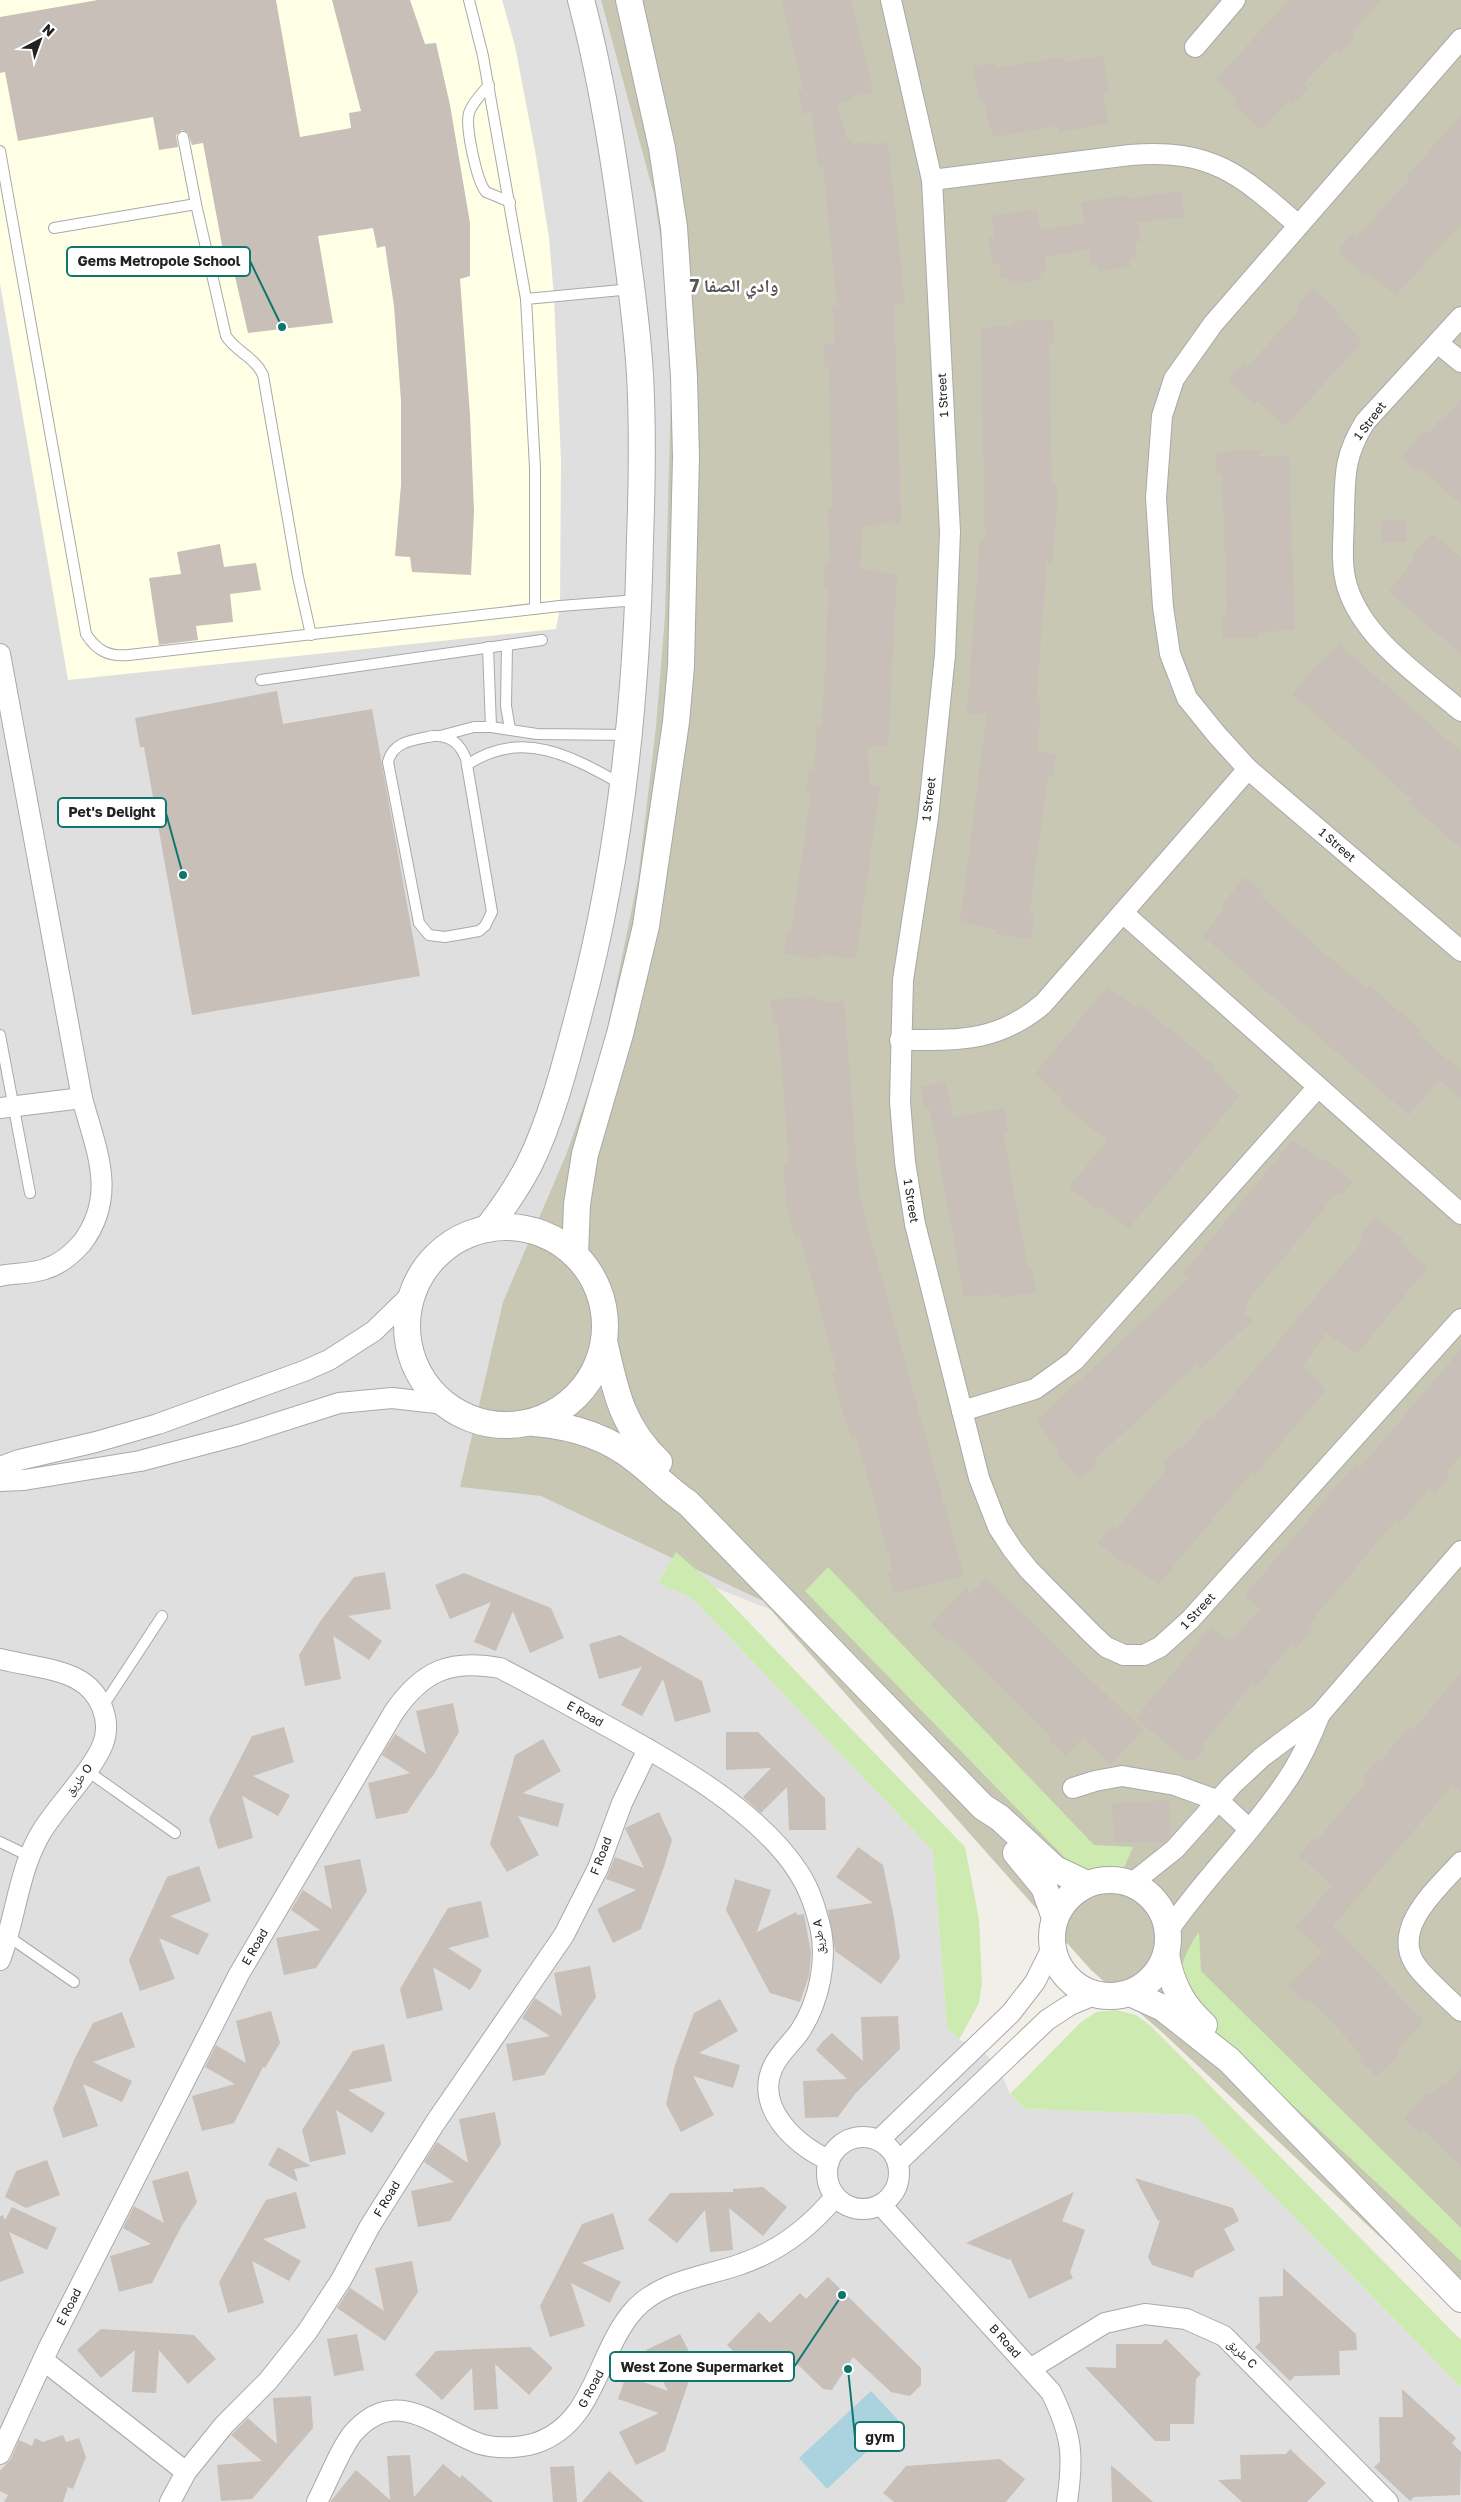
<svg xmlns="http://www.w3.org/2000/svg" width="1461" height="2502" font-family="'Golos Text','Noto Naskh Arabic',sans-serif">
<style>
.residential{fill:#e0dfdf}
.education{fill:#ffffe5}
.construction{fill:#c7c7b4}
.grass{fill:#cdebb0}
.water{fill:#aad3df}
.building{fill:#c7bfb8}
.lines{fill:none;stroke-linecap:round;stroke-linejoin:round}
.service-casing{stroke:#a9a9a9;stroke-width:12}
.minor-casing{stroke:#a9a9a9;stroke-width:22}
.tertiary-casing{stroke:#a9a9a9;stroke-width:28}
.service{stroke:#fff;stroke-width:10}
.minor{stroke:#fff;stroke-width:20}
.tertiary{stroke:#fff;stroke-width:26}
.labels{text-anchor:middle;stroke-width:5;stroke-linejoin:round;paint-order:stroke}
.street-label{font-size:12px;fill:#222;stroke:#fff}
.district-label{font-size:18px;font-weight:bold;fill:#555;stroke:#fff}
.leader{fill:none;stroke:#0f766e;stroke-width:2}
.callout-dot{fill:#0f766e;stroke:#fff;stroke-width:2}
.callout{fill:#fff;stroke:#0f766e;stroke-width:2}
.callout-label{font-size:14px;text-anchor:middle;font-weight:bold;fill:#222}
</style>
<rect width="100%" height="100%" fill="#f2efe9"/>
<polygon class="residential" points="0,0 601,0 654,195 789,148 802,1622 666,1568 658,1583 692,1598 933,1851 947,2027 959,2040 977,2046 998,2066 1010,2094 1025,2109 1194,2115 1461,2387 1461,2502 0,2502"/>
<polygon class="education" points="0,0 502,0 515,46 536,156 549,238 554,297 561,461 560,606 556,629 68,680 0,283"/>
<polygon class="construction" points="601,0 1461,0 1461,2313 1164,2034 1091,1970 763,1601 541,1496 460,1487 503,1302 566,1155 602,1054 638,879 656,727 665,616 673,322 654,195"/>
<g class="grass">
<polygon points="676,1552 712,1584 965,1847 979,1919 982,1983 979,2003 959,2040 947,2027 933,1851 692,1598 658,1583"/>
<polygon points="828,1567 1094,1845 1133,1847 1124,1868 1090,1873 1070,1863 805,1591"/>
<path d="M1199,1932L1201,1971L1461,2228V2261L1201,2020C1195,2009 1184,1995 1181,1982C1177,1969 1191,1942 1199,1932Z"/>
<polygon points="1116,2010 1136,2015 1151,2026 1461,2340 1461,2387 1194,2115 1025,2109 1010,2094 1080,2023 1096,2012"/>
</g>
<polygon class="water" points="871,2391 899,2421 827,2489 799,2458"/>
<g class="building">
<polygon points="98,0 276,0 300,137 351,128 349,113 361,111 332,0 410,0 425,44 436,43 450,105 470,223 470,276 460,279 470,415 474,511 471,575 412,572 410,557 395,556 401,485 401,401 394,306 385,246 377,248 373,228 318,236 333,323 248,333 234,272 227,272 203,143 192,145 188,133 182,130 176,135 178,147 159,150 153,117 18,141 5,72 0,73 0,17"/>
<polygon points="782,0 851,0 873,92 854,96 854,99 837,103 847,140 851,140 851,144 868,142 869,145 888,143 905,303 894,304 901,522 864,526 862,530 860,569 897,574 888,747 868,746 869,785 880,786 856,958 819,955 819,959 784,954 787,931 791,932 797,892 811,793 806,792 809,769 814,770 817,726 822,727 829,587 824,587 825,563 830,563 828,507 832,507 829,367 824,367 824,344 836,344 832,306 837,306 823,166 818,167 812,112 804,114 798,92 803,90"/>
<polygon points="1289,0 1382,0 1351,33 1355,37 1339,54 1335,50 1303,84 1308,88 1292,105 1288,101 1261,130 1233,104 1237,100 1216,79"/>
<polygon points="1103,56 1109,93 1103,94 1108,123 1059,132 1058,126 993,137 983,100 979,101 973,66 996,63 997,68 1063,57 1064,62"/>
<polygon points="1461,115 1461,224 1396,295 1366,272 1364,275 1338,251 1353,233 1357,237 1410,179 1407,176"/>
<polygon points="1181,191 1185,217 1138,222 1141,241 1135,242 1137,258 1130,259 1131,266 1100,271 1098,264 1091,266 1089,250 1044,257 1047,272 1040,273 1041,279 1009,285 1008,278 1001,279 999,263 993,264 988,238 995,237 991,216 1036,209 1040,229 1060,227 1085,223 1081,202 1127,195 1128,198"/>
<polygon points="1313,288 1339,312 1337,315 1362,342 1285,426 1257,401 1254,404 1228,380 1244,363 1248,366 1301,308 1297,305"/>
<polygon points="1053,320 1054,344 1049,344 1051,444 1052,484 1057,484 1057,507 1052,563 1047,562 1036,702 1041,702 1037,751 1056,754 1053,777 1048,777 1034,876 1030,915 1034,916 1031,939 996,934 997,930 960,922 987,714 967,713 980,540 985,541 981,328 1015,325 1014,321"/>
<polygon points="1461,399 1461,504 1422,469 1419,473 1401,458 1424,431 1427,434 1439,421 1441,423"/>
<polygon points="1263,450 1257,457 1289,456 1295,629 1258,633 1258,637 1223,638 1222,615 1227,615 1222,474 1217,475 1216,452"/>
<polygon points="1382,520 1407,520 1407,542 1381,542"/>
<polygon points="1432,533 1461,558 1461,654 1389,592 1413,560 1413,554"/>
<polygon points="220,544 224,567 256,563 261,590 230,594 233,622 196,626 198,640 159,645 149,578 181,574 177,552"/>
<polygon points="1339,644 1461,752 1461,848 1409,803 1412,799 1292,694 1323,658 1325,659"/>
<polygon points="277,691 283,724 372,709 420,976 192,1015 144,747 140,747 135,718"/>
<polygon points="1245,877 1263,893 1260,896 1336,963 1366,988 1369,985 1421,1030 1418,1034 1461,1071 1461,1098 1439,1080 1409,1115 1203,936 1225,907 1222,904"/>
<polygon points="1107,987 1137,1008 1140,1005 1188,1044 1215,1066 1212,1069 1226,1080 1224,1083 1240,1095 1129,1228 1098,1206 1096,1209 1069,1187 1107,1141 1060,1102 1063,1099 1036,1073"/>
<polygon points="817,996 816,1000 824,1000 825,1003 844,1001 859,1195 964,1576 894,1594 888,1572 893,1571 856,1435 851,1437 838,1395 832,1372 837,1371 800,1236 795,1237 787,1208 783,1163 789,1162 786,1122 778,1023 773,1023 771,1000"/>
<polygon points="946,1082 953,1117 1004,1108 1008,1131 1003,1132 1010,1170 1028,1270 1032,1269 1036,1292 1001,1298 1001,1294 964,1297 930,1109 925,1110 921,1087"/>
<polygon points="1293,1140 1323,1162 1326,1159 1353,1182 1342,1195 1335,1195 1245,1304 1249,1307 1244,1313 1253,1320 1200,1369 1196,1365 1094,1460 1097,1464 1080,1479 1056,1453 1059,1451 1036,1421 1189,1278 1183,1273"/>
<polygon points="1375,1217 1403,1239 1400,1242 1427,1268 1357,1354 1326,1333 1303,1366 1326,1389 1255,1475 1252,1472 1159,1584 1128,1563 1126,1566 1098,1543 1113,1525 1117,1529 1167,1468 1163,1464 1178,1447 1182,1450 1209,1416 1213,1419 1365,1238 1361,1235"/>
<polygon points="1461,1349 1461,1455 1446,1472 1450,1476 1435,1493 1429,1488 1400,1523 1396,1519 1307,1627 1311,1631 1296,1648 1291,1644 1257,1686 1252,1683 1203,1744 1206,1747 1195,1761 1187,1761 1136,1718 1211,1627 1226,1640 1228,1637 1232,1641 1260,1609 1245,1596 1355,1464 1360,1468"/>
<polygon points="385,1572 391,1609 348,1616 382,1641 369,1660 333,1636 341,1679 305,1686 299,1655 321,1620 354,1577"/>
<polygon points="464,1573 551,1608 564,1638 530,1653 513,1611 496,1651 474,1642 491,1602 450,1619 435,1585"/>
<polygon points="986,1578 1143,1730 1111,1764 1083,1737 1065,1756 1048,1739 1051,1736 951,1638 947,1641 931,1625 967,1587 969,1595"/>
<polygon points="620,1635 702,1681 711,1712 675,1722 663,1679 642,1716 621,1705 642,1667 599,1679 589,1644"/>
<polygon points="1461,1672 1461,1792 1452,1785 1333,1926 1423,2021 1398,2049 1401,2052 1376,2076 1359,2059 1363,2056 1336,2027 1308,1999 1305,2002 1288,1985 1324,1952 1296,1927 1333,1885 1299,1856 1313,1838 1317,1841 1367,1781 1363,1778 1378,1760 1380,1762 1409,1727 1413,1731"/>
<polygon points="453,1703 459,1732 431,1779 431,1777 407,1813 376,1819 368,1783 410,1773 382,1755 395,1734 426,1754 416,1711"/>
<polygon points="284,1727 294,1762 253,1776 290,1795 284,1806 278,1816 242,1796 253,1838 218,1849 209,1819 252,1736"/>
<polygon points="726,1732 758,1732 825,1798 826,1830 789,1830 787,1787 761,1813 743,1797 771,1768 726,1770"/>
<polygon points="543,1739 561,1771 523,1793 564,1804 558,1827 518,1816 539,1855 507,1872 490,1844 515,1755"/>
<polygon points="1169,1800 1171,1836 1164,1843 1114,1842 1112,1804"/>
<polygon points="659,1812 672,1840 664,1867 641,1929 613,1943 597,1909 636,1890 606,1879 615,1857 644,1868 625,1828"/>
<polygon points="858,1847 883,1865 894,1918 900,1958 881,1984 835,1951 828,1910 873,1903 836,1877"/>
<polygon points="360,1859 367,1891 332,1944 316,1968 284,1975 276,1938 320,1930 291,1910 303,1890 332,1909 324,1866"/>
<polygon points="199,1866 211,1901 170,1916 209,1934 198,1955 159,1938 175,1979 140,1991 129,1960 167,1877"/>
<polygon points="735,1879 771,1890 757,1932 796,1912 797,1915 804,1914 811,1953 809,1976 800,2002 770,1993 726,1910"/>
<polygon points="481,1901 489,1937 448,1948 482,1970 476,1981 470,1990 433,1967 443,2010 407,2019 400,1989 448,1908"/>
<polygon points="590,1966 596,1997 544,2075 513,2081 506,2044 550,2036 522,2018 535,1998 562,2016 554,1973"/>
<polygon points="720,1999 738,2031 699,2053 740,2065 737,2076 733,2088 693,2076 714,2115 681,2132 666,2104 675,2065 694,2013"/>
<polygon points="271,2011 280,2043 265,2068 263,2067 234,2123 202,2131 192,2096 235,2084 205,2067 216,2045 246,2063 236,2021"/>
<polygon points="122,2012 135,2047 93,2062 132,2081 122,2102 83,2084 98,2126 63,2138 53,2109 75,2058 93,2023"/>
<polygon points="898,2016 900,2049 855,2094 838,2117 805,2118 803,2081 847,2079 816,2050 823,2041 832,2033 863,2061 861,2017"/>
<polygon points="384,2044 392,2081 348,2090 385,2113 372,2133 336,2110 346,2154 310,2162 302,2130 353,2051"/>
<polygon points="1461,2069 1461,2166 1424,2130 1420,2134 1404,2118 1428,2093 1431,2095 1443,2083 1446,2085"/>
<polygon points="495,2112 501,2144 469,2192 450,2221 418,2227 411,2191 454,2182 424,2162 437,2142 468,2163 459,2119"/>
<polygon points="278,2147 311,2166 294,2169 298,2182 268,2165"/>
<polygon points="47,2160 60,2195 26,2208 5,2197 16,2171"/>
<polygon points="188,2171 197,2202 181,2227 152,2283 119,2292 110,2256 151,2244 123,2228 134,2206 164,2223 152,2181"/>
<polygon points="1135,2178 1233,2208 1239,2221 1224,2229 1235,2250 1195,2271 1193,2278 1152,2265 1148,2257 1160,2220 1158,2221"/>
<polygon points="763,2187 787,2207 763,2236 729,2208 733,2250 710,2252 705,2210 677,2243 648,2220 670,2193 733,2192 733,2189"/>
<polygon points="296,2192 306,2228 263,2239 301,2261 289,2281 252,2261 264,2303 228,2313 219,2282 266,2200"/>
<polygon points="1074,2192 1062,2221 1085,2230 1070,2272 1073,2278 1029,2299 1010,2258 1009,2260 966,2243"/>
<polygon points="12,2207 57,2228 47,2250 9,2232 24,2273 0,2282 0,2216 3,2215 5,2220"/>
<polygon points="613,2213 624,2249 582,2263 621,2282 615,2292 610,2303 571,2283 585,2326 550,2337 540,2306 582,2224"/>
<polygon points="412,2261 418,2292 385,2341 337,2308 350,2288 384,2311 375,2268"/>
<polygon points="1283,2268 1356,2334 1357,2350 1339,2351 1340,2375 1295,2376 1290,2381 1255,2347 1260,2342 1259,2297 1283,2296"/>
<polygon points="828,2277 921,2368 921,2385 910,2396 891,2392 853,2357 832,2390 823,2389 789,2356 765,2382 727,2345 759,2312 770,2323 800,2293 806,2299"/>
<polygon points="101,2329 194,2335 216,2359 188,2384 159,2350 156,2393 132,2392 135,2350 101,2378 77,2350"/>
<polygon points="357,2334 364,2370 334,2376 327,2339"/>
<polygon points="680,2334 695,2363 665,2451 636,2465 619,2432 659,2413 618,2399 626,2376 668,2391 646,2350"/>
<polygon points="1166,2339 1201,2374 1196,2379 1194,2424 1170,2424 1170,2441 1155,2441 1085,2367 1116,2368 1116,2344 1161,2344"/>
<polygon points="530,2347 553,2368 529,2395 495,2364 498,2409 474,2410 472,2368 442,2400 415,2375 436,2351"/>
<polygon points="1402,2389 1456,2438 1452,2443 1461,2452 1460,2495 1414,2497 1410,2501 1374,2467 1380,2462 1379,2417 1403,2417"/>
<polygon points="311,2396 313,2428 252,2499 221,2501 217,2465 262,2461 231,2435 248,2418 277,2444 273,2398"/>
<polygon points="63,2435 66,2442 79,2438 86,2457 73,2489 68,2487 63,2502 4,2502 8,2495 0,2491 0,2471 11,2459 19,2440 32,2446 35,2438 43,2442"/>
<polygon points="1290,2449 1326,2483 1307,2502 1242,2502 1218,2480 1241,2479 1240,2455 1286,2454"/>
<polygon points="410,2455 414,2497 443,2464 460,2478 462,2475 493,2502 330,2502 356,2470 390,2500 387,2456"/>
<polygon points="1000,2459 1025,2479 1006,2502 894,2502 883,2493 906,2466"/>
<polygon points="1111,2465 1153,2502 1112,2502"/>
<polygon points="574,2466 577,2502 553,2502 550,2467"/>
<polygon points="609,2471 644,2502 582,2502"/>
</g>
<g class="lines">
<g class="service-casing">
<g id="service">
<polyline points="469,0 483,56 526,299 535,468 535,609"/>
<path d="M489,85C482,93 472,103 469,113C465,127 477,182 486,192L510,202"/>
<path d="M183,137L196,204L226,336C236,352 255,357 263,375L298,577L311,635"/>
<path d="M0,151L86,634C97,651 109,657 129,655L560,606L638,600"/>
<polyline points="54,228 196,204"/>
<polyline points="526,299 632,289"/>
<polyline points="507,645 506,706 510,729"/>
<polyline points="488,647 491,727"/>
<polyline points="261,680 542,640"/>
<path d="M433,736C450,735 460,743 466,759L492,912L485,926L479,931L445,937L429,935L419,923L388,762C393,741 414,740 433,736Z"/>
<polyline points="440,736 474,727 491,727 537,734 628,735"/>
<path d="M467,765C521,728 571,756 621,784"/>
<polyline points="0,1035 30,1193"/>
<polyline points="103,1706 162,1616"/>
<polyline points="86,1770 175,1833"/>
<polyline points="0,1842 29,1856"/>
<polyline points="9,1937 74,1982"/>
</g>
</g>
<g class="minor-casing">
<g id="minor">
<polyline points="891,0 932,180 950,532 945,655 928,818 903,980 900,1102 905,1162 915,1224 979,1478 998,1527 1013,1550 1029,1570 1092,1634 1106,1647 1124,1655 1144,1655 1160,1647 1190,1620 1461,1319"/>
<polyline points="1461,39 1213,324 1174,379 1162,416 1156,498 1163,607 1170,654 1187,698 1217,735 1248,769 1461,951"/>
<polyline points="1195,47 1235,0"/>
<path d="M932,180L1130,155C1211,148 1240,174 1298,225"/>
<path d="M1461,317L1365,422C1344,456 1345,475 1344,513C1344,537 1340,563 1347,586C1363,639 1420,676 1461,711"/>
<polyline points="1438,343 1461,362"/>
<path d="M0,654L82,1098C96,1150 118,1195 82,1243C73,1253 59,1265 45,1269C31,1274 14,1273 0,1276"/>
<polyline points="1123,913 1461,1214"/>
<path d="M900,1040C957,1040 997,1043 1043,1004L1248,769"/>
<polyline points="0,1108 82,1098"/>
<polyline points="962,1411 1035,1389 1074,1361 1318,1087"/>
<polyline points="0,1467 19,1460 96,1442 158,1424 304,1371 329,1360 374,1331 412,1294"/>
<polyline points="0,1481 24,1480 140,1461 239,1435 339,1403 392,1398 445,1404"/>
<path d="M0,1659C23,1665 57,1668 77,1679C100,1691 112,1720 103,1744C93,1770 58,1805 42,1831C18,1870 16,1918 0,1960"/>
<polyline points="1073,1788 1095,1781 1122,1776 1175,1785 1219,1801 1249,1829"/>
<path d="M1461,1862C1439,1887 1391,1927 1415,1964C1424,1978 1448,1998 1461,2011"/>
<polyline points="1131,1884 1175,1849 1232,1785 1262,1757 1320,1714 1461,1551"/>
<path d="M1168,1931C1204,1878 1252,1833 1287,1780C1301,1760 1311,1737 1320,1714"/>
<circle cx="863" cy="2173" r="36"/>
<polyline points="879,2140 1011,2013 1035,1982 1052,1948"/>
<polyline points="898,2162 1047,2020 1070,2005 1094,1995"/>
<path d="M881,2205L1051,2392C1072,2435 1074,2455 1067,2502"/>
<polyline points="43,2360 186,2472"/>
<polyline points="1030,2369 1105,2323 1145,2314 1186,2319 1224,2336 1388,2502"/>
<path d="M0,2454L49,2347L239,1974L394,1712C423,1670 451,1659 500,1668C535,1686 569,1705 603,1724C669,1760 758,1809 799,1873C810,1890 815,1907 820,1926C828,1960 819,2002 800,2031C792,2043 779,2053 773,2067C754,2107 796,2146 829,2160"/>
<polyline points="170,2502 186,2472 224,2425 268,2381 307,2332 341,2280 370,2226 435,2123 564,1935 598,1868 622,1803 648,1749"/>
<path d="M317,2502C326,2485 342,2445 354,2432C397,2384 437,2429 480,2444C497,2449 520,2448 536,2443C596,2423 597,2350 635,2309C662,2280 705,2277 741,2264C780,2251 809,2228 835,2197"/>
</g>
</g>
<g class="tertiary-casing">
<g id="tertiary">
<circle cx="506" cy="1326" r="99"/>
<path d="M487,1229C503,1208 517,1188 529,1165C552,1119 567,1058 580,1009C621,856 637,697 640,539C642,485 643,429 640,375C637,322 629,270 622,218C612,144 600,71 581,0"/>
<polyline points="575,1255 577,1204 585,1154 620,1034 646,926 676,722 681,666 686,457 684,377 674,227 662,148 629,0"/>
<path d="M604,1341C615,1389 621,1426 659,1462"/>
<path d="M534,1423C572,1426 607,1436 637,1461C655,1475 669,1490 688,1503L983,1807L1000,1818L1055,1869L1087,1884"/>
<polyline points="1016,1853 1044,1887 1055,1918"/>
<circle cx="1110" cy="1938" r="58"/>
<path d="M1166,1954C1171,1984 1182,2005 1204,2025"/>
<polyline points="1130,1993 1163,2008 1229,2060 1461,2299"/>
</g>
</g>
<use href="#service" class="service"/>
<use href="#minor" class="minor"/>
<use href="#tertiary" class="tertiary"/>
</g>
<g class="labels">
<g class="street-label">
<text transform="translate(943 395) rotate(-93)" y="4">1 Street</text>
<text transform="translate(1370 421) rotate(-53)" y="4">1 Street</text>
<text transform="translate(929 799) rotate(-83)" y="4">1 Street</text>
<text transform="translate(1337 845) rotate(41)" y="4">1 Street</text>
<text transform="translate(911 1201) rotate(81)" y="4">1 Street</text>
<text transform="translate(1198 1611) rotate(-47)" y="4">1 Street</text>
<text transform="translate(585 1714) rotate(29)" y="4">E Road</text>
<text transform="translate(79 1780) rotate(-54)" y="4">طريق O</text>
<text transform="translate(601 1856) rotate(-69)" y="4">F Road</text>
<text transform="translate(819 1937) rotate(-96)" y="4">طريق A</text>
<text transform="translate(255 1947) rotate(-60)" y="4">E Road</text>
<text transform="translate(387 2199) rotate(-59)" y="4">F Road</text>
<text transform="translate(69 2307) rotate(-63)" y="4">E Road</text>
<text transform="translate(1005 2341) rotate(48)" y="4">B Road</text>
<text transform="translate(1242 2354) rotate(44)" y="4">طريق C</text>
<text transform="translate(591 2389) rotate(-62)" y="4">G Road</text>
</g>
<g class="district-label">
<text x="734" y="292">وادي الصفا 7</text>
</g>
</g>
<path class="leader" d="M282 327L250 261M183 875L166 813M842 2295L794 2367M848 2369L855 2437"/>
<g class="callout-dot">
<circle cx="282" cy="327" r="5"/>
<circle cx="183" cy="875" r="5"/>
<circle cx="842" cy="2295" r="5"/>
<circle cx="848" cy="2369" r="5"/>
</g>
<g class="callout">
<rect x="67" y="247" width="183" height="29" rx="5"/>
<rect x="58" y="798" width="108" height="29" rx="5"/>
<rect x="610" y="2352" width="184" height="29" rx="5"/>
<rect x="855" y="2422" width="49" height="29" rx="5"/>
</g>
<g class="callout-label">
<text x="159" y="266">Gems Metropole School</text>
<text x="112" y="817">Pet's Delight</text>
<text x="702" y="2372">West Zone Supermarket</text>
<text x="880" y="2442">gym</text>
</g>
<g transform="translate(40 40) rotate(41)" stroke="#ffffff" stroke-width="4" paint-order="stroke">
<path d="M0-4L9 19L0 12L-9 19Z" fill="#222222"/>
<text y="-8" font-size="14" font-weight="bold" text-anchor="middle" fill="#222222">N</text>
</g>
</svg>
